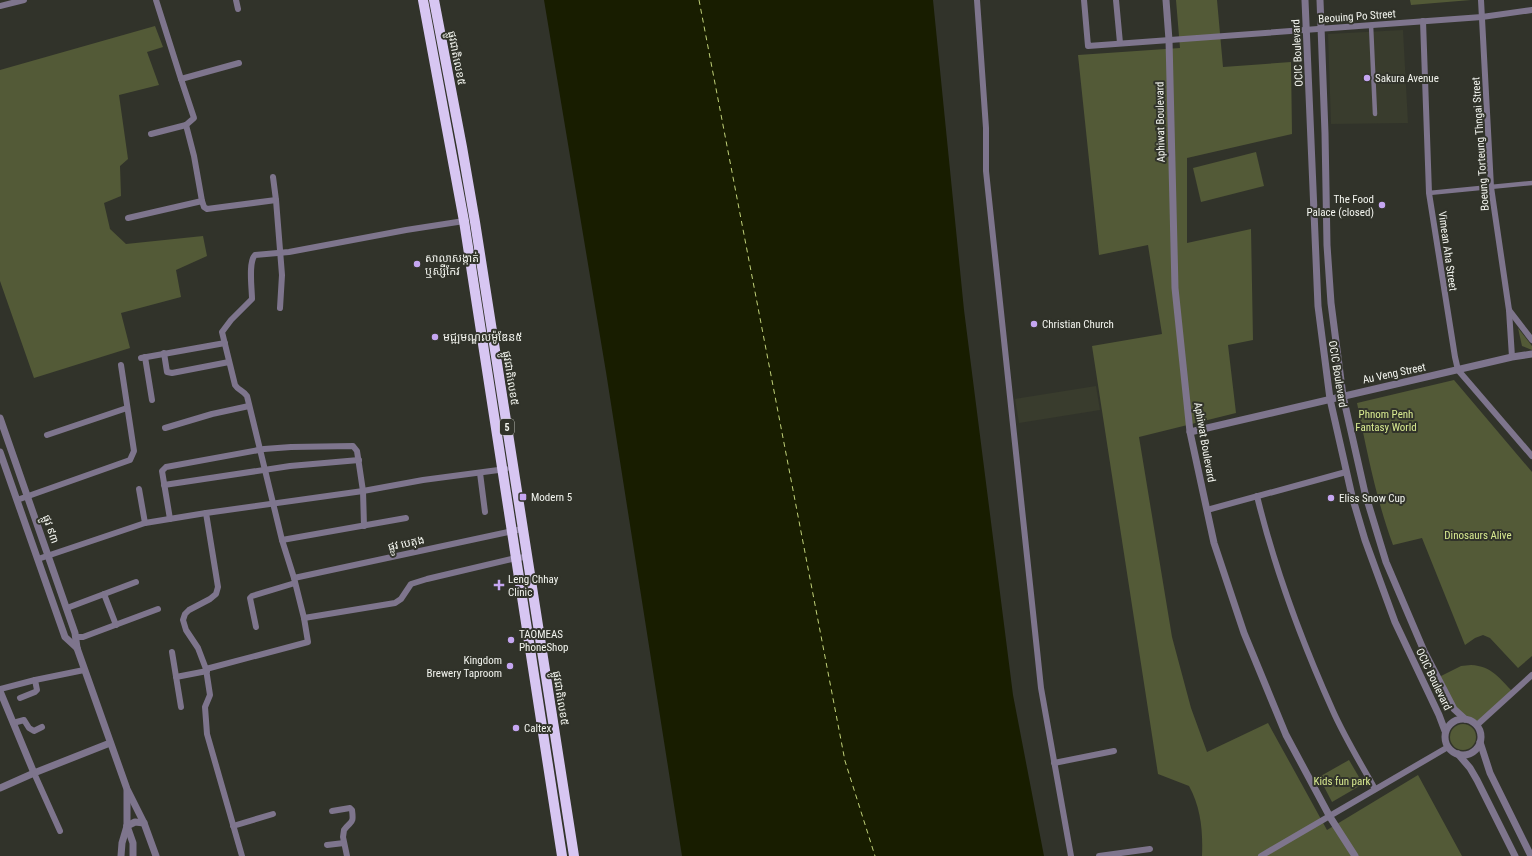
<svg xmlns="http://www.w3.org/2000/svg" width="1532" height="856" font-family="'Roboto Condensed','Noto Sans Khmer',sans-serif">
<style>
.built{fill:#393c2d}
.green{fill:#535a37}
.water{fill:#181d00}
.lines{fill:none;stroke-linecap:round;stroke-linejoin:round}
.ferry{stroke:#c0d178;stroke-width:1;stroke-dasharray:5 4;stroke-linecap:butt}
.pedestrian{stroke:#7e758d;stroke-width:4.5}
.minor{stroke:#7e758d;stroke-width:6}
.tertiary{stroke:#7e758d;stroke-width:7}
.trunk{stroke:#d7c6f2;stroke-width:10}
.poi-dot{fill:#c5a6f1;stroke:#31332a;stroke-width:1.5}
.labels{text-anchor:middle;stroke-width:4;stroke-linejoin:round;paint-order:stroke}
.shield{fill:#31332a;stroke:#b9bbb4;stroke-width:1}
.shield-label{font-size:10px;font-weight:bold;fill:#f3f5ef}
.street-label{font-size:11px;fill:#f3f5ef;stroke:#31332a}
.poi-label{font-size:11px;fill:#f3f5ef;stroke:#31332a;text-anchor:start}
.park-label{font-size:11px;fill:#d8ea90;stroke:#31332a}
</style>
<rect width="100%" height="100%" fill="#31332a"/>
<g class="built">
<polygon points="1403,30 1408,123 1331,124 1328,34"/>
<polygon points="1096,386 1100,410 1019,423 1015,399"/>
</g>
<g class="green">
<path d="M1176,0H1217L1223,67L1291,62L1292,134L1187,158V243L1251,229L1253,340L1228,345L1236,413L1139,437L1172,637L1191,708L1207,752L1268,723L1327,830L1418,775L1462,856H1202C1203,831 1201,808 1189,786L1158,774L1092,346L1162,334L1148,245L1099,255L1078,55L1180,48Z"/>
<polygon points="1410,0 1471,0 1411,5"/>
<polygon points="155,26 163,47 147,52 159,85 119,95 128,159 120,166 121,196 104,203 110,229 126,244 203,236 207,256 176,270 181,297 121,313 130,348 34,378 0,281 0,70"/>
<polygon points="1256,152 1264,186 1201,202 1193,168"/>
<polygon points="1518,328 1532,346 1532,350 1522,346"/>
<path d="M1454,380L1532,472V656L1518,668L1490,638L1483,635L1475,638L1465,645L1422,538L1393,545C1376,499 1367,451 1357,403Z"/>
<path d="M1471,665C1492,666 1500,679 1513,692L1477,725C1470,719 1460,717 1454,709C1447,700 1443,688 1437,678L1461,666Z"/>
<circle cx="1463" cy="737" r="13"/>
<polygon points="1349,760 1363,784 1332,802 1319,777"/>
</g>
<polygon class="water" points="544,0 933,0 964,310 1013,695 1044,856 682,856 606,372"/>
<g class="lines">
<polyline class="ferry" points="699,0 845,761 875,856"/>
<g class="pedestrian">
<polyline points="1371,25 1375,114"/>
<polyline points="1429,193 1532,183"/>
</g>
<g class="minor">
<polyline points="156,0 181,79"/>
<polyline points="236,0 238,9"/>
<polyline points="977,0 986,128 986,171 1037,650 1041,688 1071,856"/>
<polyline points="1084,0 1088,46 1482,17 1532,10"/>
<polyline points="1116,0 1120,43"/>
<polyline points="1481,0 1491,187 1509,310 1532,340"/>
<polyline points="0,6 24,0"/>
<polyline points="1423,21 1429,193 1455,357 1458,370 1532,456"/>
<polyline points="186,125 194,118 181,79 239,63"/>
<polyline points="151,134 186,125 194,156 202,201"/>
<polyline points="273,177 276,200 282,275 280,308"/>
<polyline points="128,218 202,201 204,207 207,209 276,200"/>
<polyline points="1509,310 1512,357"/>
<polyline points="164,353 167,372 172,373 229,362"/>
<polyline points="145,357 152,400"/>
<polyline points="141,358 225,343"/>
<polyline points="165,428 212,414 249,406"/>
<polyline points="47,435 127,408"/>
<polyline points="480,473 485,512"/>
<polyline points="164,485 290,466 359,460"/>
<polyline points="139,489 145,523"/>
<path d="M1257,496C1275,570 1302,642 1333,711C1345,738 1361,764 1375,789"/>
<polyline points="17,500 130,460 134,451 121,365"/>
<polyline points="1207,510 1346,472"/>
<polyline points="206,513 218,587 216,594 210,599 189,610 185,614 183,620 186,630 198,648 206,669 210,695 205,707 207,734 242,856"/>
<polyline points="170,519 162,471 166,467 264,449 291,447 353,446 357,451 363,491 364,526"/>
<polyline points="282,540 406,518"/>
<polyline points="38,559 145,523 206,513 363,491 423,480 506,469"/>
<polyline points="294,578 522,529"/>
<polyline points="104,594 116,625"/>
<polyline points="67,608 136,582"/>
<polyline points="304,618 395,603 401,599 411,584 427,579 516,558 526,557"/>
<polyline points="256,627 250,598 252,596 295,583"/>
<polyline points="76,637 83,637 158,609"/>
<polyline points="172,652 181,707"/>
<path d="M206,669L308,642L304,618L294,578L282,540L247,396C244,391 238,390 235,385L222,332L231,320L252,299C252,289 248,262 255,255L289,252L406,230L464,221"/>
<polyline points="176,677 207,671"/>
<polyline points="0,689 35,680 84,670"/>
<polyline points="20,698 35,692 37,690 35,680"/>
<polyline points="13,723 24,720 29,728 34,731 42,727"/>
<polyline points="1477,725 1532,675"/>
<polyline points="1054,763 1114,751"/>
<polyline points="34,773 60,831"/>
<path d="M332,811L350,808L352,810C354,825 351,820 344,830L343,837L347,856"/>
<polyline points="233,826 273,814"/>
<polyline points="327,845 344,843"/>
<polyline points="1099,856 1150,849"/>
<polyline points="1261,856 1448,747"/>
</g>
<g class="tertiary">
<polyline points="1166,0 1169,40 1175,288 1190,432 1214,543 1244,633 1286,735 1330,817 1355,856"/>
<polyline points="1305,0 1318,306 1330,399 1352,496 1365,540 1395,622 1439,715 1445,731"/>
<polyline points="1320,0 1325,133 1327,245 1331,303 1343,396 1365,493 1386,562 1424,651 1454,709 1465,719"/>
<polyline points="0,418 75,633 77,648 127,789 144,823 156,856"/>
<polyline points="1190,432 1512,357 1532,354"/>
<polyline points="0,452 65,637 77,648"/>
<polyline points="0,691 34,773"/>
<circle cx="1463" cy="737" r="18"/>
<polyline points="1480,742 1490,773 1531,856"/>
<polyline points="1458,754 1470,768 1477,780 1515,856"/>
<polyline points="0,788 34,773 110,743"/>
<polyline points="127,826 133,843 133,856"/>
<polyline points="127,826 135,822 144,823"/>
<polyline points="121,856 122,843 127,826 127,791"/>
</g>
<g class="trunk">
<polyline points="423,0 464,221 562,856"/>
<polyline points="434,0 462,147 475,222 574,856"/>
</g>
</g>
<g class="poi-dot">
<circle cx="1367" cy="78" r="4"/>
<circle cx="1382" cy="205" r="4"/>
<circle cx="417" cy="264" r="4"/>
<circle cx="1034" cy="324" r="4"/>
<circle cx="435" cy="337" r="4"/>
<rect x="519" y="493" width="8" height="8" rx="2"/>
<circle cx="1331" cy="498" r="4"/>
<path d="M497 579h4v4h4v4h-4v4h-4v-4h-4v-4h4z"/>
<circle cx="511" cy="640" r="4"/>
<circle cx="510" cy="666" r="4"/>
<circle cx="516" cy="728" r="4"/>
</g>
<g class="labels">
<rect class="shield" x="500" y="419" width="14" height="16" rx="3"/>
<g class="shield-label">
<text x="507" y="431">5</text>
</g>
<g class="street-label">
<text transform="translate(1357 16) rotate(-4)" y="4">Beouing Po Street</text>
<text transform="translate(1297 53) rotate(-93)" y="4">OCIC Boulevard</text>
<text transform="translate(457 58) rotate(79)" y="4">ផ្លូវជាតិលេខ៥</text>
<text transform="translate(1160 122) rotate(-91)" y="4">Aphiwat Boulevard</text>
<text transform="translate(1480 144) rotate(-94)" y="4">Boeung Torteung Thngai Street</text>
<text transform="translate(1448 251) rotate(82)" y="4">Vimean Aha Street</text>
<text transform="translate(1394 373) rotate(-12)" y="4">Au Veng Street</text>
<text transform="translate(1338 374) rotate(81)" y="4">OCIC Boulevard</text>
<text transform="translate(511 378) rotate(81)" y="4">ផ្លូវជាតិលេខ៥</text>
<text transform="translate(1205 442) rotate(80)" y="4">Aphiwat Boulevard</text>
<text transform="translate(51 529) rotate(71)" y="4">ផ្លូវ ៩៣</text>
<text transform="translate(406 543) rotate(-12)" y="4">ផ្លូវ បេតុង</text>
<text transform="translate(1434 679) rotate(64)" y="4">OCIC Boulevard</text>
<text transform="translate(561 698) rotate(81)" y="4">ផ្លូវជាតិលេខ៥</text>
</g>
<g class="poi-label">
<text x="1375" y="82">Sakura Avenue</text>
<text x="1374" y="203" text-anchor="end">The Food<tspan x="1374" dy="13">Palace (closed)</tspan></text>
<text x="425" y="262">សាលាសង្កាត់<tspan x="425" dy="13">ឬស្សីកែវ</tspan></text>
<text x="1042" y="328">Christian Church</text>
<text x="443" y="341">មជ្ឍមណ្ឌលម៉ូឌែន៥</text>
<text x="531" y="501">Modern 5</text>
<text x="1339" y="502">Eliss Snow Cup</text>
<text x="508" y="583">Leng Chhay<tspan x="508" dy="13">Clinic</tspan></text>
<text x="519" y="638">TAOMEAS<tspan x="519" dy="13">PhoneShop</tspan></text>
<text x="502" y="664" text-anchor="end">Kingdom<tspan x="502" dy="13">Brewery Taproom</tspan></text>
<text x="524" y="732">Caltex</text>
</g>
<g class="park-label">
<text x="1386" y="418">Phnom Penh<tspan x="1386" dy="13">Fantasy World</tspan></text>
<text x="1478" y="539">Dinosaurs Alive</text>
<text x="1342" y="785">Kids fun park</text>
</g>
</g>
</svg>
